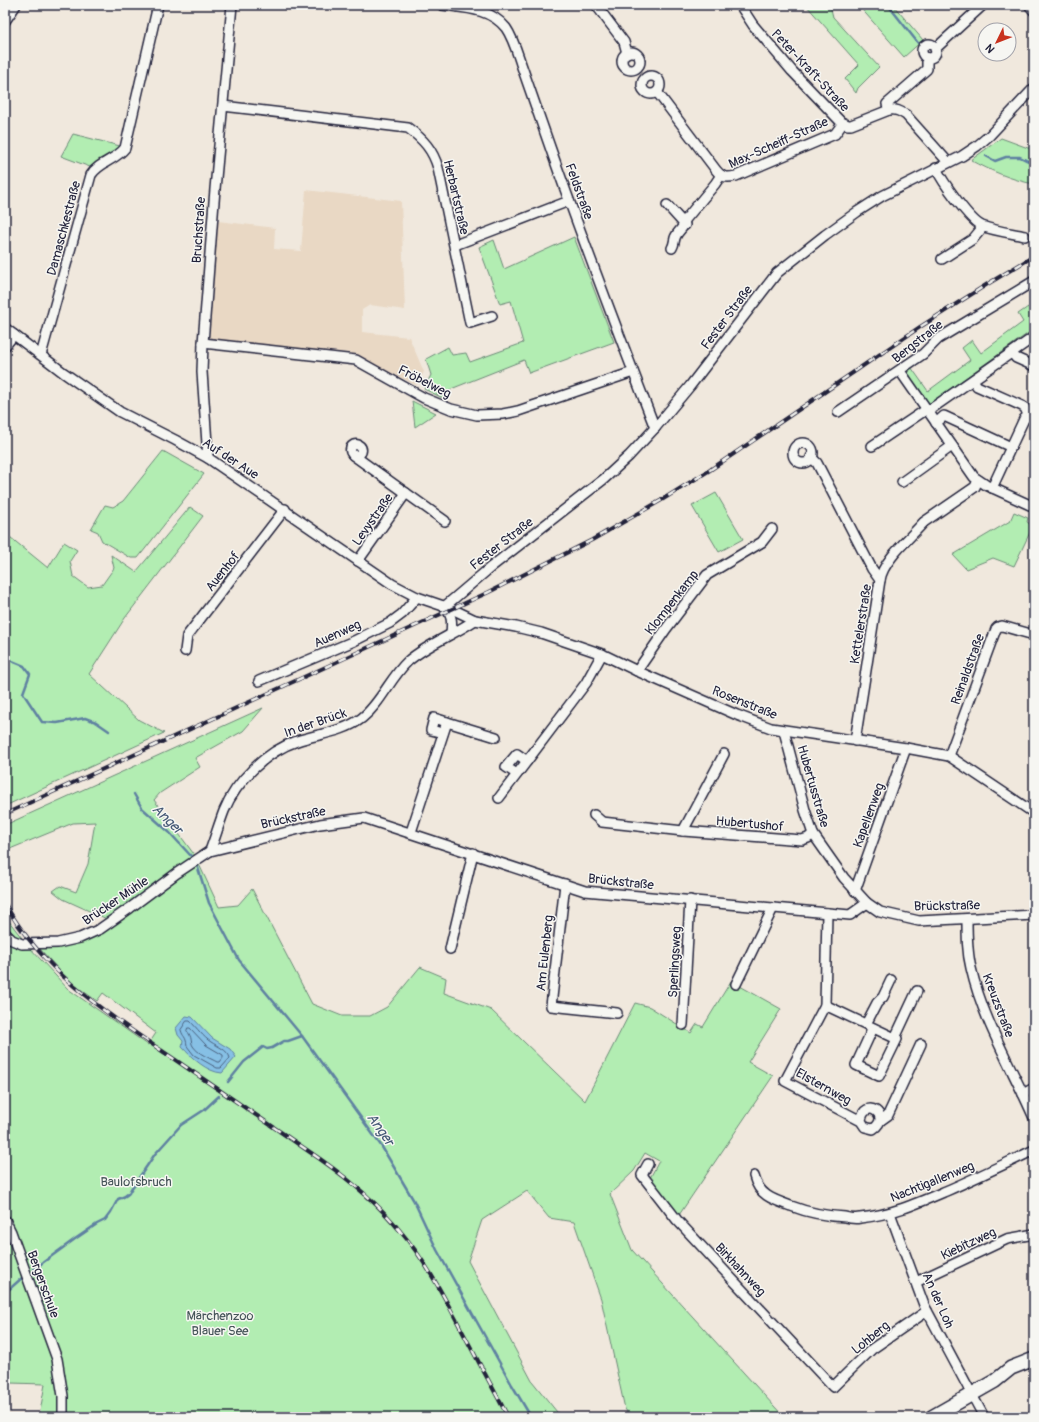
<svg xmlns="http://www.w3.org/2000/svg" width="1039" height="1422" font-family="Pangolin,sans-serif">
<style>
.built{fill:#e9d8c4}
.green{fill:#b2edb2;stroke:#6a8876}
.water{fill:#86c0e5;stroke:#5e81a1}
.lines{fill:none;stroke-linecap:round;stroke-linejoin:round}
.shore{stroke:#4a617f;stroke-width:1}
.stream{stroke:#5e81a1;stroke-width:2.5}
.minor-casing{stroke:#22223b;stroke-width:12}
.secondary-casing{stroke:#22223b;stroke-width:16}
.minor{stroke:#f6f6f2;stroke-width:9}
.secondary{stroke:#f6f6f2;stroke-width:13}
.rail-casing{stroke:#22223b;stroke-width:4}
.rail{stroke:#f6f6f2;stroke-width:2.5;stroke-dasharray:8;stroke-linecap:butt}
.labels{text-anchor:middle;stroke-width:3;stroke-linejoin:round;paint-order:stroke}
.street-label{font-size:13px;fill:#22223b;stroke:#f6f6f2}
.park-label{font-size:13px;fill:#465559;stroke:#f6f6f2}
.water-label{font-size:14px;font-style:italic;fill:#455976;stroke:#f6f6f2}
</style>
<rect width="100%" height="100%" fill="#f0e8dd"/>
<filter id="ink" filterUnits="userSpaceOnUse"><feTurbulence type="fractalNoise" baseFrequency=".025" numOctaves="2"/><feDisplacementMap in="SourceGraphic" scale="8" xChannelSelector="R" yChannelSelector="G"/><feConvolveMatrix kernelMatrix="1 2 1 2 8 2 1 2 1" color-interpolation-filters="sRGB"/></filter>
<g filter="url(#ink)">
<polygon class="built" points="306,190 401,201 405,310 370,305 362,310 362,332 409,337 424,372 416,385 350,353 209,340 218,221 275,228 274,249 301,251"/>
<g class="green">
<polygon points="806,5 830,5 833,17 879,67 858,88 856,93 845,79 859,65"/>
<polygon points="858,5 893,5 923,40 904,57"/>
<polygon points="73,134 120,146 116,152 90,167 61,156"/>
<path d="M1001,138L1028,148H1034V184C1012,180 991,171 971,160Z"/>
<polygon points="574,237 614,342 529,373 524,360 451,389 445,399 424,389 431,375 426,359 448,347 452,355 466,353 470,362 523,343 511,301 500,304 479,247 494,240 504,269"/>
<polygon points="1028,307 1034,315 1034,329 929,404 908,373 911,367 928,391 970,360 962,348 972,340 981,353 1023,322 1018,314"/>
<polygon points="412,401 436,413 415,427"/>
<polygon points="163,451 204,474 138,558 131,558 102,541 98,532 91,529 105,505 113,507 123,501"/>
<polygon points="716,493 743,539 719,552 692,506"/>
<polygon points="190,507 203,516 125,618 89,674 139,720 164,733 5,806 5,533 48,568 64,542 77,550 70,561 73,576 88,587 102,585 114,568 111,555 136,572"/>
<polygon points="1014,512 1028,518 1027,522 1033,526 1014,566 993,558 966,569 953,555 1010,521"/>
<polygon points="263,708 243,731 195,758 200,767 160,793 154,800 196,857 109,920 63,899 53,891 60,886 76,892 88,864 95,822 73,823 5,851 5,825"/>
<polygon points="197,860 219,907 238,905 252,889 312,1004 342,1016 370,1016 387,1007 420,967 446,978 444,993 491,1010 585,1101 635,1003 650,1007 691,1033 697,1024 703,1027 731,981 781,1009 748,1062 773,1076 679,1215 650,1178 659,1161 645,1153 634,1171 610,1194 632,1250 784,1417 631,1417 625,1409 601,1299 574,1222 549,1218 527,1191 482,1220 468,1261 532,1381 561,1417 39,1417 45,1384 10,1383 9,1396 5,1398 5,936 30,948 68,989 148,1045 156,1033 103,993 97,1001 69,981 40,949 82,941"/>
<polygon points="5,916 25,942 22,943 5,930"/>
</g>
<path class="water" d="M186,1016L192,1017L212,1038L230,1049L236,1057L222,1073C207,1072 192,1058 182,1047L183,1041L178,1035L176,1028Z"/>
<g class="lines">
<g class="shore">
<path d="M187,1021H190C197,1028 203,1037 211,1042C217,1046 228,1050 230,1058L221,1068H217L194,1055L187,1046C186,1035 183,1038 181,1030Z"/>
<path d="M188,1028H190L206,1045L223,1055V1058L220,1062H217C210,1058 198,1054 193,1046C190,1041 193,1038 187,1031Z"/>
</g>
<g class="stream">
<polyline points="888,5 918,43"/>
<polyline points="986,156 995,161 1006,157 1020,157 1034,164"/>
<polyline points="5,618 6,619 5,631"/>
<polyline points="5,658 24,666 30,674 23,693 42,722 57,723 85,718 96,722 109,731"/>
<polyline points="134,794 142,808 169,832 191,856"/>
<polyline points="197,865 209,903 239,960 302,1036 382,1147 414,1201 437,1250 512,1385 531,1417"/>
<polyline points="228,1082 244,1062 263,1047 267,1049 272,1048 284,1041 288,1041 302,1036"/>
<path d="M34,1269L75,1239L97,1224L105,1220L111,1212L118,1199C122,1198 126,1196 129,1193C131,1189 131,1188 134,1185L155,1154L181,1125L204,1110L219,1096"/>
<polyline points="5,1293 23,1277"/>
</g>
<g class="minor-casing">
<g id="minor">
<path d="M442,5C465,8 490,8 506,28C513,38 517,52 521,64C531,92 540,119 550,147C583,241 619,335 655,428"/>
<polyline points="596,5 624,42 627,53"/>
<path d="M740,5L753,25L792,71L841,122L848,125H851L889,110C896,109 900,111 906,115L948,162"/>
<polyline points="1029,5 1034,11"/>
<polyline points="5,21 16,5"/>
<circle cx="929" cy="51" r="7"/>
<polyline points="935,49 983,5"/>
<circle cx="631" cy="61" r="9"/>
<circle cx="651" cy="85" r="9"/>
<path d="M657,92L716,170C722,178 727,178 736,176L835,134L843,123"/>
<path d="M223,106L408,128C423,139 433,150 438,168L470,323L492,316"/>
<polyline points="889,110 887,104 927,69 927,58"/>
<path d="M936,168C942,181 970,221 982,226C995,231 1011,233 1025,236"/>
<polyline points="667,205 685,225"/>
<polyline points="455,245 569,201"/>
<path d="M672,248C674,245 674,242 675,238C677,231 685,228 685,220L715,184L721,175"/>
<polyline points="942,259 973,239 983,227"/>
<polyline points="5,328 64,373 120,412 175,440 208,458 392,584 417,597 452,609 475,620 516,627 541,633 602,654 637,671 737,715 771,728 906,748 949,756 1034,813"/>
<polyline points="203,343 356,360 424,398 451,409 477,415 503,414 518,411 633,372"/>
<polyline points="5,346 14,335"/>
<polyline points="1012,353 1016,358 1034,366"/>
<path d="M41,355L91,175C99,162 116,160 125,148L158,5"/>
<polyline points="900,371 974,477 986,485 1032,506"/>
<polyline points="973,380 977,386 1022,406 1025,408 1028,415"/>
<polyline points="928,411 1034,337"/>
<polyline points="838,412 923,354 938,339 1034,281"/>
<polyline points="936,423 944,416 1011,447"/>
<circle cx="803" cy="453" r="10"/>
<circle cx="356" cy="450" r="5.5"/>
<polyline points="872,446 927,409"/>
<polyline points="353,455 445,521"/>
<polyline points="811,457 817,463 872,569 880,580 855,741"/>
<polyline points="208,458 202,372 203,343 215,189 232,5"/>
<polyline points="902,482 952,446"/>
<polyline points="992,488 1024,419 1030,414 1034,415"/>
<polyline points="924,522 975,487 978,480"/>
<polyline points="358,561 406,493"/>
<path d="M880,580C883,560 910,538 923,523"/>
<polyline points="444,607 491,567 604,479 629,456 655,428 690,386 777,273 825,235 857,212 882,196 962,156 977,146 990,135 1034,88"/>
<path d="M444,607C453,615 452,623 451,634"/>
<polyline points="185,651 187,636 285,509"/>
<polyline points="637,671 666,629 707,575 762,542 772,529"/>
<polyline points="259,681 354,641 390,623 402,614 417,597"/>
<polyline points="784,731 805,810 813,834 844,878 867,903 880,912 919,921 1034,915"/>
<polyline points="443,733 431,730 434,718 447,722"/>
<polyline points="949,756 996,629 998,627 1002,626 1034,635"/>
<polyline points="517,774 506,767 517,754 527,761"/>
<polyline points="499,798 586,683 602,654"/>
<polyline points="594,815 602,822 683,831 802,840 808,838 813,834"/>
<polyline points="683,831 724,754"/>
<polyline points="411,832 447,722 496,737"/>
<path d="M210,851C215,838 219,824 224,811C236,781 267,751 297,741C318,734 344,732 362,718C381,703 390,678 408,661C428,644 453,635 475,620"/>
<polyline points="565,884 551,1006 617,1013"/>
<polyline points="855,891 906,748"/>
<path d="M827,913L825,1005L785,1081L861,1121L865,1127L873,1129C893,1116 864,1096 861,1121"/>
<path d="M967,919C967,936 967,952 971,968C983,1021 1013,1069 1034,1118"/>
<polyline points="5,933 12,940 22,944 58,943 80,938 100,929 130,908 177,873 210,851 320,824 364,818 585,891 850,915 867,903"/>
<polyline points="450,949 473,853"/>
<polyline points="736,984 773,908"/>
<polyline points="825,1005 897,1039 879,1076 856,1065 873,1028"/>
<polyline points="866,1024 877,1003 883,997 891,980"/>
<polyline points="683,1025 690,900"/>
<polyline points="895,1038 917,991"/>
<polyline points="1023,1094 1034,1088"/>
<polyline points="881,1120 888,1115 921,1044"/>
<polyline points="648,1164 642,1175 677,1220 833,1387 872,1349 927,1311"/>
<path d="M754,1176C759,1196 774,1200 791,1206C809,1213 826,1216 845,1217C849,1218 855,1219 860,1218C891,1215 918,1203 946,1191C976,1178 1005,1164 1034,1150"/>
<polyline points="890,1213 924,1305 984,1417"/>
<polyline points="5,1220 11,1232 57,1359 63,1396 63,1417"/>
<polyline points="916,1282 1007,1239 1034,1234"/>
</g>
</g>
<g class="secondary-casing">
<polyline id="secondary" points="932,1417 995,1381 1011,1368 1034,1359"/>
</g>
<use href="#minor" class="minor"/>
<use href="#secondary" class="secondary"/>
<g class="rail-casing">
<g id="rail">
<polyline points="5,814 489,592 592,540 660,501 710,470 920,327 986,285 1034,256"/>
<path d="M5,904C46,976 111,1016 177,1061C225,1094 272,1126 320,1159C350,1180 378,1203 401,1232C425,1260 442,1293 459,1325C475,1356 492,1386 508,1417"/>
</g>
</g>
<use href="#rail" class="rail"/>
</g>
</g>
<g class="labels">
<g class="street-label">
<text transform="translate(811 70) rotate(47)" y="5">Peter-Kraft-Straße</text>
<text transform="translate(778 142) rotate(-24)" y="5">Max-Scheiff-Straße</text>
<text transform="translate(580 191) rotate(70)" y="5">Feldstraße</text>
<text transform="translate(457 197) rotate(77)" y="5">Herbartstraße</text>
<text transform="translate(63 228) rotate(-75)" y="5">Damaschkestraße</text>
<text transform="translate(198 230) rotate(-86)" y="5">Bruchstraße</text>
<text transform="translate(726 317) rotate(-53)" y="5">Fester Straße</text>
<text transform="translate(917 341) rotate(-38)" y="5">Bergstraße</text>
<text transform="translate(425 381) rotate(27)" y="5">Fröbelweg</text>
<text transform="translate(231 458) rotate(33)" y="5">Auf der Aue</text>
<text transform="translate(372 519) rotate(-55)" y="5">Levystraße</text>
<text transform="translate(501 543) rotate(-38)" y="5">Fester Straße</text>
<text transform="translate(222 571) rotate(-52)" y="5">Auenhof</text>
<text transform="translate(671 602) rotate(-52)" y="5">Klompenkamp</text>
<text transform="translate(860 624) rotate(-81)" y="5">Kettelerstraße</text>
<text transform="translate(337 633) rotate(-24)" y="5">Auenweg</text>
<text transform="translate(967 669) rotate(-70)" y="5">Reinaldstraße</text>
<text transform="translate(745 702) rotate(22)" y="5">Rosenstraße</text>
<text transform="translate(315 722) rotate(-19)" y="5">In der Brück</text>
<text transform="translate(814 786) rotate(74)" y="5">Hubertusstraße</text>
<text transform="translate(868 815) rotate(-70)" y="5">Kapellenweg</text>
<text transform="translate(293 817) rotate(-12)" y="5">Brückstraße</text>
<text transform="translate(750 823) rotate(5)" y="5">Hubertushof</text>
<text transform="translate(621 881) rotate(6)" y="5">Brückstraße</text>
<text transform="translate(115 900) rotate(-34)" y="5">Brücker Mühle</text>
<text transform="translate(947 905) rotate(-1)" y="5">Brückstraße</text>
<text transform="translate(544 953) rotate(-84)" y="5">Am Eulenberg</text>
<text transform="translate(674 962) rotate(-87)" y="5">Sperlingsweg</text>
<text transform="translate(999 1005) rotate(69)" y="5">Kreuzstraße</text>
<text transform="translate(824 1086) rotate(29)" y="5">Elsternweg</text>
<text transform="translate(932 1181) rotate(-22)" y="5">Nachtigallenweg</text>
<text transform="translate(968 1243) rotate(-25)" y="5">Kiebitzweg</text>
<text transform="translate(741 1269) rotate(47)" y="5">Birkhahnweg</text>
<text transform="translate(44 1284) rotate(70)" y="5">Bergerschule</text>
<text transform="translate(939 1300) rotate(66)" y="5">An der Loh</text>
<text transform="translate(870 1337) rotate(-39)" y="5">Lohberg</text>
</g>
<g class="park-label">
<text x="136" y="1186">Baulofsbruch</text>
<text x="220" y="1320">Märchenzoo<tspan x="220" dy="15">Blauer See</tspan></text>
</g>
<g class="water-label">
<text transform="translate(168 819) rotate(44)" y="5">Anger</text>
<text transform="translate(381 1129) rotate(55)" y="5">Anger</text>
</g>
</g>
<rect width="1039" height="1422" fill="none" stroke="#f6f6f2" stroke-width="20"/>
<rect x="10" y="10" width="1019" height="1402" fill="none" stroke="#22223b" stroke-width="1.5" filter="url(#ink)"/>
<g transform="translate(997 42) rotate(227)"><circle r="19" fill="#f6f6f2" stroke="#a1a1a9"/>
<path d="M0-3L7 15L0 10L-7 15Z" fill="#c8321e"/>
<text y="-6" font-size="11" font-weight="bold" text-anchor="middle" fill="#22223b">N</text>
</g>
</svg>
